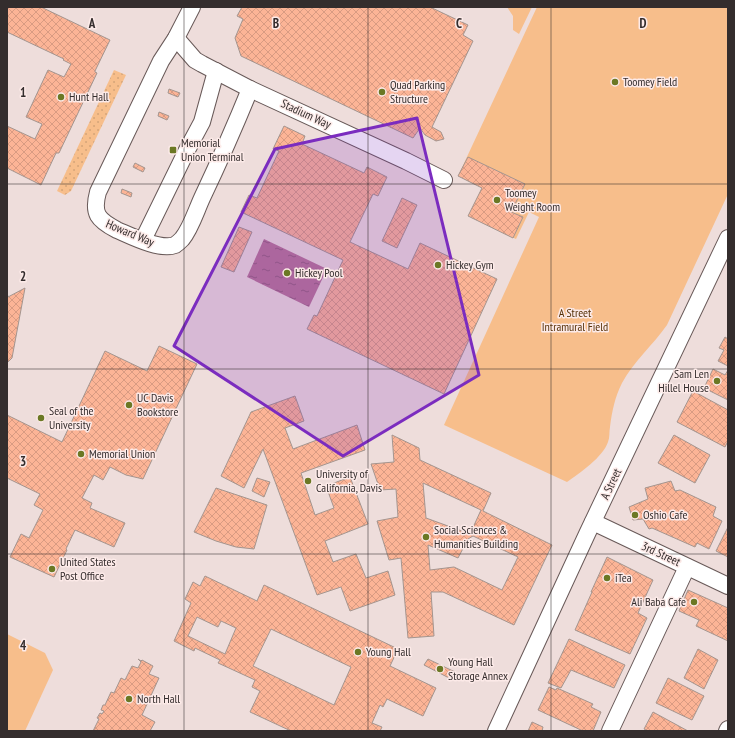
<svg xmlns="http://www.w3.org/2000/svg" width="735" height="738" font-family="'PT Sans Narrow',sans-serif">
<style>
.grass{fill:url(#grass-dots)}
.park{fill:#f7be8b}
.water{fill:url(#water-ripples)}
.building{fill:url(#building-cross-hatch);stroke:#a4958f;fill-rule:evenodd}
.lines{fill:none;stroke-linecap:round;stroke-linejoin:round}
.minor-casing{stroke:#685958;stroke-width:18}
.minor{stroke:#fff;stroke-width:16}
.marked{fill:#7b2cbf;fill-opacity:0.2;stroke:#7b2cbf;stroke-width:3;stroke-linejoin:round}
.grid{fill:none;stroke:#342d2d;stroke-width:1;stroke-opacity:0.55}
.poi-dot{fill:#6b7824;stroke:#fceae8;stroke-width:1.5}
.labels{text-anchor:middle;stroke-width:3;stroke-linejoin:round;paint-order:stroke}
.poi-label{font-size:12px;fill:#342d2d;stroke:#fceae8;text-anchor:start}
.street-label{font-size:12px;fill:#342d2d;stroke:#fceae8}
.park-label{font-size:12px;fill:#573209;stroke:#fceae8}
.grid-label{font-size:13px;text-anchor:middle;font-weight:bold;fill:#342d2d;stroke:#fceae8;stroke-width:3;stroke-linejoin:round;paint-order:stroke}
</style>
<defs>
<pattern id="grass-dots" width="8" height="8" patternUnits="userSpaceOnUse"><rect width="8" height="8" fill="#f7be8b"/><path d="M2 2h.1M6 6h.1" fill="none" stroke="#d4a478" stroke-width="1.8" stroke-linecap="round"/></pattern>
<pattern id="water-ripples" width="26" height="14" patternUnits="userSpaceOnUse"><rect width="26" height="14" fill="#b87597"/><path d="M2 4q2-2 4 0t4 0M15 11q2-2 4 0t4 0" fill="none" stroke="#96607c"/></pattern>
<pattern id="building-cross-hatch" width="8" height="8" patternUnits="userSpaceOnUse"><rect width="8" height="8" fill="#fcb496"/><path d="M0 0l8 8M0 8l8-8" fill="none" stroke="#d99b82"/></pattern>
</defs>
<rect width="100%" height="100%" fill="#eedddb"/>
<polygon class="grass" points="114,70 126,75 71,191 65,195 57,191"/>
<g class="park">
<polygon points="507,7 532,7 519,34 513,30 513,16"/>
<path d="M537,7H728V194L667,325C653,345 634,361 622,383C615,397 612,411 610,427C609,432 610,437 608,442C603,457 580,473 567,482L444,425L539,217L529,212L516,239L468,216L482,188L458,176Z"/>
<polygon points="7,634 45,653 53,670 25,731 7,731"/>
</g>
<polygon class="water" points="264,239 327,269 309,307 247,277"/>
<g class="building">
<polygon points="7,7 41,7 110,40 95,71 95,72 97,73 59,153 56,153 41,185 7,168 7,126 35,139 42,124 26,117 48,70 64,77 71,64 63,60 64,59 7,32"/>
<polygon points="242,7 430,7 468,25 463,35 473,41 432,127 441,132 444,139 436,141 425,135 420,128 413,138 241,56 235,38 243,19 237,16"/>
<polygon points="169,89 180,93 178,97 168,93"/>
<polygon points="159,112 169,116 167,120 158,116"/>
<polygon points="284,126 305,136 302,144 364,173 367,167 387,177 378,196 373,194 350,242 408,269 420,243 497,279 444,394 307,329 314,315 317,316 343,260 241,212 249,195 257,198 279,151 273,149"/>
<polygon points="468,157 525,184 511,212 523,217 513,238 468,216 482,188 458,176"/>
<polygon points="135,163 145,168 143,172 133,167"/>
<polygon points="122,189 132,193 131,197 121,193"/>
<polygon points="402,198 417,205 397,248 382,241"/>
<polygon points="239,227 252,232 234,272 221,267"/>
<polygon points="25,288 12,358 7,363 7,292 8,297"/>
<polygon points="725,337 728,339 728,366 718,361 724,350 719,348"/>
<polygon points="159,346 197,364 143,479 126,475 110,467 103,480 94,475 82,498 92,503 90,508 125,523 114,547 75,530 66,549 67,550 54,577 10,557 21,534 29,538 43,510 34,505 40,494 7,478 7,415 62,442 105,351 147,371"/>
<polygon points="713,369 725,375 728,370 728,400 704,388"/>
<polygon points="693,391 728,410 728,441 725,447 677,422"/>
<polygon points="295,396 304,421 285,428 293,449 357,425 365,450 301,473 315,515 334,508 326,486 350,477 368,524 325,541 333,562 356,554 366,578 388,571 395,595 350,611 341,587 317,595 263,449 244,488 221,476 251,412"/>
<path d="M392,435L419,448L420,460L491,493L483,511L552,545L514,625L443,592H431L434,636L408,638L401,558L389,560L377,521L398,517L396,489L380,490L371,464L394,462ZM423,483L481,510L470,534L426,518ZM473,536L518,557L502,590L454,567L430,570L428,545L458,558L468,539Z"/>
<polygon points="674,435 710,455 695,483 658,463"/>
<polygon points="257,478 270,482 264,497 252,491"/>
<polygon points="671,481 675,491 680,490 716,507 713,516 722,521 709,549 697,543 695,547 652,528 649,529 643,519 633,520 629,507 648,499 645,488"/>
<polygon points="216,488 267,505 254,549 236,547 216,541 194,532"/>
<polygon points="728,527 728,557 716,551"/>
<polygon points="607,557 653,580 638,613 647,618 630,654 575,630 592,592 591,592"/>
<path d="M205,576L257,601L264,585L398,649L390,666L436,688L423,716L387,699L383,707L380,705L372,723L382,727L380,731H291L250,712L260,691L252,687L255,680L218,663L220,660L195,648L194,651L174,641L191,603L185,599L193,582L200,586ZM197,617L218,627L221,621L236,628L225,654L188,636ZM271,629L351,667L334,705L253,666Z"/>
<polygon points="688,590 728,608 728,641 696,626 699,620 679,611"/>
<polygon points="569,639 625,665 614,688 571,670 561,688 548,683"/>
<polygon points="698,649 718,660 704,689 684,678"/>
<polygon points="138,659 141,661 142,660 153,666 149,674 159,678 142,715 155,722 150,731 93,731 99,719 97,718 100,713 102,714 104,711 101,710 103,705 105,705 111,692 114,693 121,678 125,680 132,666 138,668 141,662"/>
<polygon points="428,659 455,672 451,679 424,665"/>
<polygon points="668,678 704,696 692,720 656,703"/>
<polygon points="549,687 556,690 557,688 593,704 591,707 601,712 593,731 583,731 538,710"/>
<polygon points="653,712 688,731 648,731 644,729"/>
<polygon points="532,722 543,727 542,731 528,731"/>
</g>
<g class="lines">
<g class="minor-casing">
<g id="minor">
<path d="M192,7L176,38L161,61L98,192C92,214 98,220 117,230C131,236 160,251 175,245C178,243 180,241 182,239C191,228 196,211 202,198C219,162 235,126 250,89"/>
<polyline points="176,38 195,60 202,64 250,89 406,161 444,180"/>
<polyline points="143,240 187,150 202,122 216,71"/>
<polyline points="593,522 728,586"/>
<polyline points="496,731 587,534 728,238"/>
<polyline points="610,731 687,567"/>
<polyline points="727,731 728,729"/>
</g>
</g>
<use href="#minor" class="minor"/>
</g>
<path class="marked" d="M417,118L479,375L343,456L174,346L275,149Z"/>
<path class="grid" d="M184,7V731M368,7V731M551,7V731M7,184H728M7,369H728M7,554H728"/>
<g class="poi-dot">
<circle cx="615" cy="82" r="4"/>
<circle cx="382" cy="92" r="4"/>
<circle cx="61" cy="97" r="4"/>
<rect x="169" y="146" width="8" height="8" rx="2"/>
<circle cx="497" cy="200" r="4"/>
<circle cx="438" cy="265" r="4"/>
<circle cx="287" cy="273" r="4"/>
<circle cx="717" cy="381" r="4"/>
<circle cx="129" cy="405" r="4"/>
<circle cx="41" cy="418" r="4"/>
<circle cx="81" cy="454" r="4"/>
<circle cx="308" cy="481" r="4"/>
<circle cx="635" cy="515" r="4"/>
<circle cx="426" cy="537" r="4"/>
<circle cx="52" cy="569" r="4"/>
<circle cx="607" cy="578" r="4"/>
<circle cx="694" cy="602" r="4"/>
<circle cx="358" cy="652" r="4"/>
<circle cx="440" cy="669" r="4"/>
<circle cx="129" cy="699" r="4"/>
</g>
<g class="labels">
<g class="poi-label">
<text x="623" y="86">Toomey Field</text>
<text x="390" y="89">Quad Parking<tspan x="390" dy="14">Structure</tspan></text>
<text x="69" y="101">Hunt Hall</text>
<text x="181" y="147">Memorial<tspan x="181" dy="14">Union Terminal</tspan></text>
<text x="505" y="197">Toomey<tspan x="505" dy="14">Weight Room</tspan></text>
<text x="446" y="269">Hickey Gym</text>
<text x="295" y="277">Hickey Pool</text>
<text x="709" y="378" text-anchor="end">Sam Len<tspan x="709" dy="14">Hillel House</tspan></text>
<text x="137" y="402">UC Davis<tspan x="137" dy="14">Bookstore</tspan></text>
<text x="49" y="415">Seal of the<tspan x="49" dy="14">University</tspan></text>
<text x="89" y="458">Memorial Union</text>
<text x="316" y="478">University of<tspan x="316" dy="14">California, Davis</tspan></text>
<text x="643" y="519">Oshio Cafe</text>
<text x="434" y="534">Social Sciences &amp;<tspan x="434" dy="14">Humanities Building</tspan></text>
<text x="60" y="566">United States<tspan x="60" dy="14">Post Office</tspan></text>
<text x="615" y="582">iTea</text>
<text x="686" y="606" text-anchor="end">Ali Baba Cafe</text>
<text x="366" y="656">Young Hall</text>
<text x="448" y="666">Young Hall<tspan x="448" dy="14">Storage Annex</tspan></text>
<text x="137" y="703">North Hall</text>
</g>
<g class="street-label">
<text transform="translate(306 114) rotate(25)" y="4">Stadium Way</text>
<text transform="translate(130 233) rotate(23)" y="4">Howard Way</text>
<text transform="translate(611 484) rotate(-65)" y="4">A Street</text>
<text transform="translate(661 554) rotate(25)" y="4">3rd Street</text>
</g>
<g class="park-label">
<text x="575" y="317">A Street<tspan x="575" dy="14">Intramural Field</tspan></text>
</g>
</g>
<g class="grid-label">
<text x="92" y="28">A</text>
<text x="276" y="28">B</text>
<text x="459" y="28">C</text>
<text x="643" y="28">D</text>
<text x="23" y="97">1</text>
<text x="23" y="281">2</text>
<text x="23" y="466">3</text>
<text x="23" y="650">4</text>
</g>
<rect width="735" height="738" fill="none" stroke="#342d2d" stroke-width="16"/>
</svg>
